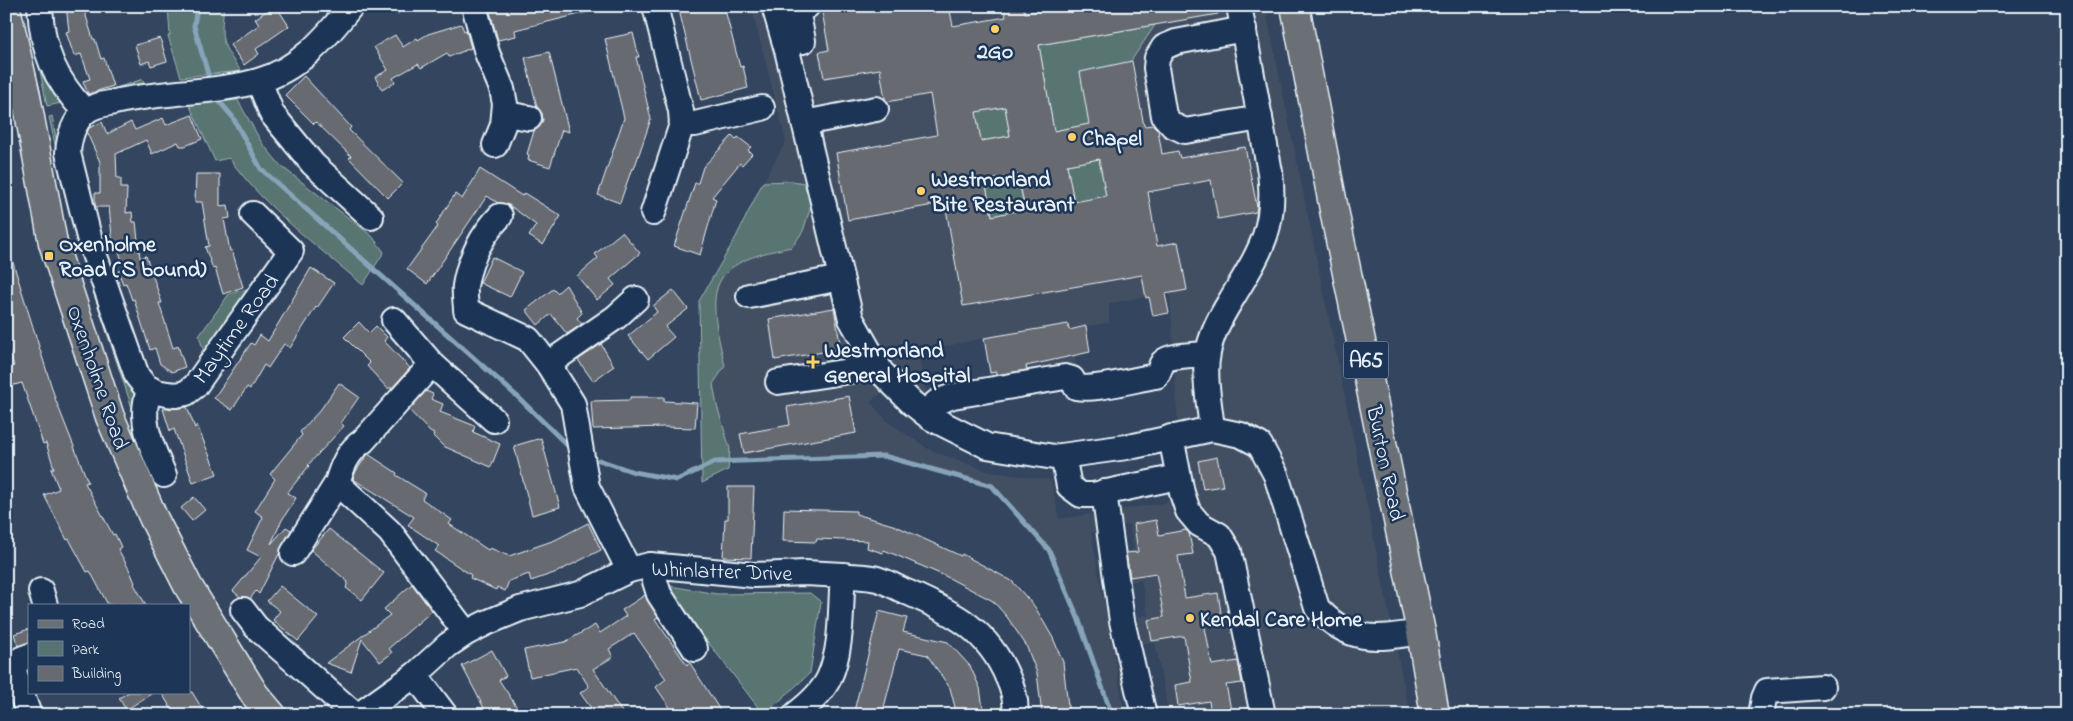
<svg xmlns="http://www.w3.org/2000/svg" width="2073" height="721" font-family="'Indie Flower',sans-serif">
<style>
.built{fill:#435064;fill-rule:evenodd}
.green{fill:#587472;stroke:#a0b2b5}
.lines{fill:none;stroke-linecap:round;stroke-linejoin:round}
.stream{stroke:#87a4b9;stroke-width:5}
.building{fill:#676b71;stroke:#e8f1f8;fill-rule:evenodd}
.minor-casing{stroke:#e8f1f8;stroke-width:28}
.major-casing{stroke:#e8f1f8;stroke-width:31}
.minor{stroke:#1d3557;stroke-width:24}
.major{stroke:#6b7074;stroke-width:28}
.poi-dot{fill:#ffd166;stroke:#1d3557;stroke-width:2}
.labels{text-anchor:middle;stroke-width:5;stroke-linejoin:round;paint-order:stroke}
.shield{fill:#1d3557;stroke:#abb9c8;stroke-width:1}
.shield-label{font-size:21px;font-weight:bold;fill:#e8f1f8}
.poi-label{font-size:22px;font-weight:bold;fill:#e8f1f8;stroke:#1d3557;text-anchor:start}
.street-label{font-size:22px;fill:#e8f1f8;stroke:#1d3557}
</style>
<rect width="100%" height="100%" fill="#33455f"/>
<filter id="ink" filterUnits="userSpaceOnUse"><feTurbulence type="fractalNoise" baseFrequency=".02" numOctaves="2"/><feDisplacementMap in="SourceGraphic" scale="10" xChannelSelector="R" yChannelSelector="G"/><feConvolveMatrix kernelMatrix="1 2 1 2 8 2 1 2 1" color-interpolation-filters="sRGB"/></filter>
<g filter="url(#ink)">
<path class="built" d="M751,6H1265L1408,706L1333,715H1169L1155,642L1142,644L1137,617L1148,615L1141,580L1127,582L1122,552L1134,549L1129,524L1091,532L1125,715H1115L1078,618L1049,550L992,486L884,456L715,462L699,301L736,237L763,182L786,141ZM1170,293L1182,493L1164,503L1059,519L1051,480L990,472L930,450L888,422L870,402L893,384L931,418L918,352L984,338L991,382L1077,368L1069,328L1109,323V303Z"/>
<g class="green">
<polygon points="27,6 32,6 67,102 47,106"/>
<path d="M168,6H224C220,40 221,44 241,71L181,77L168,36L170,35Z"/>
<polygon points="364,6 396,9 399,14 372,8 364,12 353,24 350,22"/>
<polygon points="1155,25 1089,124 1054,131 1039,45"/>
<polygon points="143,79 146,90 98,94"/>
<path d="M236,97L262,143L281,166L372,236L384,252L363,285C316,245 265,208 229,158L215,161L188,102L215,99L217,101Z"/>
<polygon points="1005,107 1010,136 981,141 976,112"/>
<polygon points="52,116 72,220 92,287 125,380 140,390 134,414 76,240 49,117"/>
<polygon points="1099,159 1106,196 1087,200 1072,246 1073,197 1067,165"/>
<polygon points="1018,175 1023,202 1039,251 1008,213 992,216 985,181"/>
<path d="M792,181L804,183L811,206L803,231L792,247C706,263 706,287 725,366L713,384L717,406L730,449L728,470L702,483L699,301L736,237L763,182Z"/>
<polygon points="253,287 208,355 201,372 193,380 180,386 179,381 190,374 203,349 199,336 229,294"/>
<polygon points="664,585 717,594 810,593 821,602 810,673 764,715"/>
</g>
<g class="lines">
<g class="stream">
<polyline points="197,6 194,26 208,74"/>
<polyline points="218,100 232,116 261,169 520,399 568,446"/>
<polyline points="599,460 634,472 677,480 715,462 884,456 992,486 1049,550 1078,618 1112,715"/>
</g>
</g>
<g class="building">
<polygon points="66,6 83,6 93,39 95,39 101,59 104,58 113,86 88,94 83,81 90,79 81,54 74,56 66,32 69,31"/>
<polygon points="273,6 276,6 289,26 256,49 259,54 244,65 230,45 259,25 255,19"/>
<polygon points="509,6 587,6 588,12 515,30 516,36 498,40 490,12"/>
<polygon points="678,6 724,6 740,67 743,66 748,88 701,100"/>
<path d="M821,6H949L953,26L1006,17L1004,6H1023L1025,13L1066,6H1217L1218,14L1039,45L1054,131L1089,124L1080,72L1132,61L1144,126L1153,125L1158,130L1162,154L1178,151L1180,158L1245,147L1257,207L1256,212L1218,219L1211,180L1148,192L1157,246L1178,242L1187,290L1165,294L1169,313L1153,316L1149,297L1146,298L1142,275L963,306L945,203L848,220L836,153L937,135L930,94L887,102L885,99L880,69L824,78L819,52L829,50ZM1005,107L1010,136L981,141L976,112ZM1099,159L1106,196L1074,202L1067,165ZM1018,175L1025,209L992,216L985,181Z"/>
<polygon points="461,24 464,31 466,30 471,48 449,57 447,53 421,68 418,64 393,78 395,82 382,90 375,77 388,70 374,47 395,35 403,47 417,38 418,40 428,34"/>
<polygon points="633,33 639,57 636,57 651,119 634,169 632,168 620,203 598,195 624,118 605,39"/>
<polygon points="160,38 167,61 151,66 149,61 141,64 135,45"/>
<polygon points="549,52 569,132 562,130 550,167 528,160 529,155 527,154 534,131 540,126 543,120 542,113 537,107 525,58"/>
<polygon points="304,76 351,127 349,130 403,183 388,198 349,158 351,156 316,122 314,124 285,95"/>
<polygon points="192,115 202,139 185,146 180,146 178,142 152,154 146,140 116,154 117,178 121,178 121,188 127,188 126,213 132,212 133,222 136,222 140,258 146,256 162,303 159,303 173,348 178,346 185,367 172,372 160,364 155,348 150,350 134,299 132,300 126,283 123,284 118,271 125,269 117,246 113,246 109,207 96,207 95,205 95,193 100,193 100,162 87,133 89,128 102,122 107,134 131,122 135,130 163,118 166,125"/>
<polygon points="732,136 736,140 738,137 751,147 748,150 752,154 742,165 740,163 712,197 716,199 700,255 674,246 695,183 698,183 703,167"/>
<polygon points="480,169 522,196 524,193 561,216 543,245 529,236 536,225 509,205 498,203 487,196 427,284 407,269 438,226 436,224 455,194 462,199"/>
<polygon points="196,174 220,174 220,206 228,205 230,218 224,219 230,251 232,250 243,287 223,294 215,268 213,269 205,247 209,246 202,202 195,202"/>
<polygon points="622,232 640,253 610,279 615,285 597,300 577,276 598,258 595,254"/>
<polygon points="10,253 56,401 88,482 85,483 113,535 115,534 121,547 118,549 130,571 135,583 134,584 146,605 108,605 90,571 87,572 69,539 67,540 44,495 59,489 51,469 54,468 46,443 43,444 22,383 6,387 6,368 14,366 6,341 6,254"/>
<polygon points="492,257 522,272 510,297 480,283"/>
<polygon points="311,268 334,283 317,308 316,307 290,348 284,344 268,368 264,365 250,389 247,387 232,410 214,398 251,343 254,345 260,335 268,341"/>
<polygon points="566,285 582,313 577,318 582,324 567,334 551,314 538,325 526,310 553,289 557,293"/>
<polygon points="673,290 688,309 665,327 674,337 648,359 628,336 657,312 653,306"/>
<polygon points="834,308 841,349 775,360 769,319"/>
<polygon points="359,322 369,333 376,326 387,337 384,341 410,368 392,388 387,388 367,366 370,363 344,337"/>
<polygon points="1068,324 1069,330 1086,326 1090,352 1026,366 1027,370 996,375 996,372 990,373 984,338"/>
<polygon points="601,344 614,366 593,381 578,360"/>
<polygon points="339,383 359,397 341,423 344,426 308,465 309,466 287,493 296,498 282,520 271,544 286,527 291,530 259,594 256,591 250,599 240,597 233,591 261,557 247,550 263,517 255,511 275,479 270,474 302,435 300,432 321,409"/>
<polygon points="426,391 433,394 431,399 443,404 440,412 475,426 473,432 500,444 491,467 443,446 433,436 434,434 430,432 409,410"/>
<polygon points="849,396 856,433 744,453 740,434 790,425 787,407"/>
<polygon points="630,397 664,397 664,401 697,403 695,428 664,427 593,429 591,401 630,400"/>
<polygon points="187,407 195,428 197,425 217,474 193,483 174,429 170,431 163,409"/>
<polygon points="541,438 560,507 532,515 514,446"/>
<polygon points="368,454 397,473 396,475 425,493 422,499 452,520 449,524 488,550 490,548 509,556 555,540 588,523 601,550 557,572 531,581 529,574 509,581 505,591 497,587 496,590 481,583 470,578 471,575 435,551 439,546 408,525 414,517 353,479 356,471"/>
<polygon points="1217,457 1223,486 1203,489 1198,461"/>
<polygon points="728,487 754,487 751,558 723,557 725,519 728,519"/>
<polygon points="194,497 205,510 192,521 181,508"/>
<polygon points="784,509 856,511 856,514 896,526 961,556 962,554 1012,581 1035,607 1053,638 1063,662 1069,715 1042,715 1037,673 1026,645 1007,617 993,601 945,576 884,550 883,553 867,548 868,541 817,539 816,542 783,541"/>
<polygon points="1156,520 1159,535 1186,530 1189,533 1193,554 1178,556 1185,598 1218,593 1222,619 1204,622 1212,665 1238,661 1242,683 1226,685 1232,715 1211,715 1209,701 1178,706 1175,685 1192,682 1184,636 1152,641 1148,620 1164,617 1156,573 1130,577 1126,553 1138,552 1134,524"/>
<polygon points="329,529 384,573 362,600 346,588 348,582 311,550"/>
<polygon points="412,584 432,611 389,648 392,653 380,662 362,639 351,672 326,663 390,615 384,609"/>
<polygon points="280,586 318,617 298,641 273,620 280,611 267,601"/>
<polygon points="645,595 658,617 655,619 687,665 690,663 723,715 675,715 656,687 666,679 634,633 609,649 613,657 593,669 624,715 596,715 580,693 589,687 577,667 530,677 524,650 565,642 595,625 600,633 626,616 622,610"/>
<polygon points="879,611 907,618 903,632 948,642 970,666 980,688 984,715 957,715 950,688 927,655 899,649 882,715 853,715"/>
<polygon points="29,629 29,643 18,646 14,634"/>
<polygon points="492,650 506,676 499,680 522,715 490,715 484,708 462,666"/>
<polygon points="129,692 154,692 126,710 119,698"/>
<polygon points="161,692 192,692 206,715 175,715"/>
</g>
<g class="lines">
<g class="minor-casing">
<g id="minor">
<path d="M40,6C42,52 55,79 85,112"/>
<polyline points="474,6 487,53 502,89 505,104 503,125 495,145"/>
<path d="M774,6L787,50L851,319L881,372L912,403L931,418L987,446L1054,457L1134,446L1212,429L1241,435L1260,445L1276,475L1317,608C1350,644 1376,639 1421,632"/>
<polyline points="1244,29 1176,42 1164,47 1157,58 1156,68 1164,116 1172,125 1185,131 1260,118"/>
<polyline points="803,41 797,9 807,6"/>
<polyline points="259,81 272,114 313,164 371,217"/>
<polyline points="506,114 529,118"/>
<polyline points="804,123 876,109"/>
<polyline points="682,124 695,124 762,108"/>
<polyline points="653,213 682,124 681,111 655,6"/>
<path d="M253,214L291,251L195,386L186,393L176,395L167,394L156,392L145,386L137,376L91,245L68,153C69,138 74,122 85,112C92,106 103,104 110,103C158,91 210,94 258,81C298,70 326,38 351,6"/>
<path d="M500,216C482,235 469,260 465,286C464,294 466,303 466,310L528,339L548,364L573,404L587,487L629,570"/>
<polyline points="749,296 841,278"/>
<polyline points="394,320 432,364 494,420"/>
<path d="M432,364L363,441C348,451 342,466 337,483L390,532L466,633"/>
<polyline points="548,364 616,317 636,299"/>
<polyline points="778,382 856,370 877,364"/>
<path d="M150,389C137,419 152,447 164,475"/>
<path d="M925,413L937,402L953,396L1065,377L1072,379L1076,387C1093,391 1136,379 1156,376C1160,371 1160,366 1163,362C1169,355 1197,355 1207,354"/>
<path d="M1212,429C1210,407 1203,375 1208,353C1211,334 1221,316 1231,300C1259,253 1277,229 1270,172L1239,6"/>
<polyline points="1171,437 1182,493 1188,511 1199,524 1219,535 1229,551 1263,715"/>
<polyline points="1063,456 1069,486 1081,495 1093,495 1178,477"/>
<polyline points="1104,492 1122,621 1144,715"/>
<polyline points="293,553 337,483"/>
<polyline points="650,565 659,594 695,649"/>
<path d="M843,575C854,577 867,576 877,579C888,582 899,589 909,593C954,613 988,630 1008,678C1013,689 1017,702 1015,715"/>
<polyline points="41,591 45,605"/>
<polyline points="243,610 256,627 355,715"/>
<polyline points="29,656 21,659 14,665 15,675 29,715"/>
<polyline points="415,675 445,715"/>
<path d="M359,715L415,675L448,645L466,633L486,623L520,609L580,594L629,570L650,565L754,575L805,573L843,575C840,609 843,647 829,678C822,693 808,705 795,715"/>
<polyline points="1761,715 1764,698 1767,691 1823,687"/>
</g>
</g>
<g class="major-casing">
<g id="major">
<polyline points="1295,6 1336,220 1421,632 1435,715"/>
<polyline points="6,8 26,96 53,243 110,417 153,517 188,586 255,695 272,715"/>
</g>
</g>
<use href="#minor" class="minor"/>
<use href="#major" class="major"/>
</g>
</g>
<g class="poi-dot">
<circle cx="995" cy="29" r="5"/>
<circle cx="1072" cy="137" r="5"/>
<circle cx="921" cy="191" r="5"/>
<rect x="44" y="251" width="10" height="10" rx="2.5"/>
<path d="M810.5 354.5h5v5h5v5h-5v5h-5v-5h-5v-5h5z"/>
<circle cx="1190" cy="618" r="5"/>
</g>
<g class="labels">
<rect class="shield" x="1343.5" y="341.5" width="45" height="37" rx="4"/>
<g class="shield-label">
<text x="1366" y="367">A65</text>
</g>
<g class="poi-label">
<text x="995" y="58" text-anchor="middle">2Go</text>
<text x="1082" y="145">Chapel</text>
<text x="931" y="186">Westmorland<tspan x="931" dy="25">Bite Restaurant</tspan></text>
<text x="59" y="251">Oxenholme<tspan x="59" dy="25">Road (S bound)</tspan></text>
<text x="824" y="357">Westmorland<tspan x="824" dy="25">General Hospital</tspan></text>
<text x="1200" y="626">Kendal Care Home</text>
</g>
<g class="street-label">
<text transform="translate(235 328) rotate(-54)" y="8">Maytime Road</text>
<text transform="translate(99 377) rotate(71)" y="8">Oxenholme Road</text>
<text transform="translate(1387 463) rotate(78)" y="8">Burton Road</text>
<text transform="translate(722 570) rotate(2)" y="8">Whinlatter Drive</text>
</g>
</g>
<rect width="2073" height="721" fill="none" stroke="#1d3557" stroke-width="25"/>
<rect x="12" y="12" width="2048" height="696" fill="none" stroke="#e8f1f8" stroke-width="2" filter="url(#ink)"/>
<rect x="28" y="604" width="162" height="90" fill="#1d3557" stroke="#6e8097"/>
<rect x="38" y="620" width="25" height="8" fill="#6b7074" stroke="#6e8097"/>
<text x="72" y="628" font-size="15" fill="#e8f1f8">Road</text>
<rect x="38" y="641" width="25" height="15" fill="#587472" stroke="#6e8097"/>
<text x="72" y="654" font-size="15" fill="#e8f1f8">Park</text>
<rect x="38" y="666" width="25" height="15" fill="#676b71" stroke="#6e8097"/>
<text x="72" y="678" font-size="15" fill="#e8f1f8">Building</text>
</svg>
